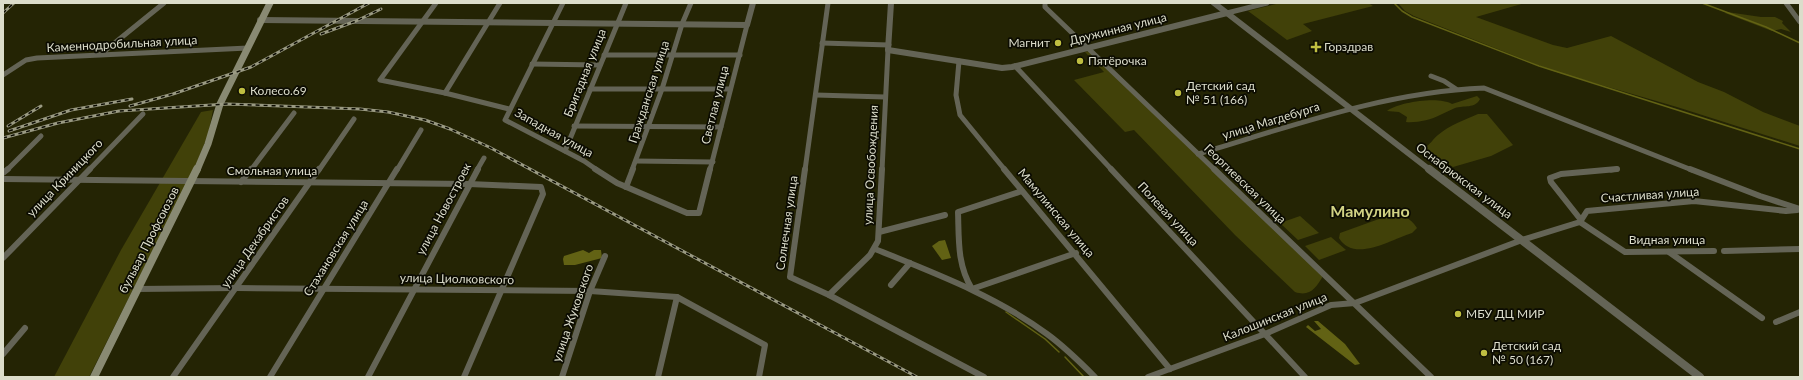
<svg xmlns="http://www.w3.org/2000/svg" width="1803" height="380" font-family="Lato,sans-serif">
<style>
.green{fill:#414109}
.water{fill:#626214}
.lines{fill:none;stroke-linecap:round;stroke-linejoin:round}
.stream{stroke:#626214;stroke-width:1.5}
.minor-far1{stroke:#646456;stroke-width:5}
.minor{stroke:#646456;stroke-width:6}
.tertiary-far1{stroke:#646456;stroke-width:6}
.tertiary{stroke:#646456;stroke-width:8}
.secondary-far1{stroke:#898a73;stroke-width:7}
.secondary{stroke:#898a73;stroke-width:8}
.rail-casing{stroke:#9a9a83;stroke-width:3}
.rail{stroke:#0c0c02;stroke-width:1.5;stroke-dasharray:4;stroke-linecap:butt}
.poi-dot{fill:#bfbe41;stroke:#0c0c02;stroke-width:1.5}
.labels{text-anchor:middle;stroke-width:3.5;stroke-linejoin:round;paint-order:stroke}
.street-label{font-size:12px;fill:#dcddcb;stroke:#0c0c02}
.poi-label{font-size:12px;fill:#dcddcb;stroke:#0c0c02;text-anchor:start}
.district-label{font-size:16px;font-weight:bold;fill:#d1d284;stroke:#0c0c02}
</style>
<rect width="100%" height="100%" fill="#242404"/>
<g class="green">
<polygon points="1280,3 1368,3 1373,6 1303,24 1312,31 1287,40 1248,11"/>
<polygon points="1398,3 1525,3 1476,17 1553,45 1567,48 1611,36 1698,82 1724,92 1763,112 1800,126 1800,146 1677,107 1553,71 1414,16 1405,11"/>
<polygon points="1727,12 1761,17 1775,17 1783,21 1782,23 1791,32 1781,29 1772,31 1725,13"/>
<path d="M1089,51L1323,276C1316,288 1310,297 1295,292L1235,235L1134,130L1125,132L1074,80L1104,72L1085,52Z"/>
<path d="M1477,96L1480,99C1475,109 1464,105 1455,108C1450,110 1445,113 1440,115C1431,120 1416,123 1406,122L1407,117L1399,112L1387,111C1399,102 1439,96 1452,104Z"/>
<polygon points="213,110 208,135 197,162 89,377 54,377 121,250 201,112"/>
<path d="M1478,114H1487L1513,145L1491,156L1453,167L1424,148C1430,145 1433,139 1438,135C1450,125 1464,120 1478,114Z"/>
<path d="M1390,215C1402,215 1410,217 1417,228L1412,233C1390,240 1354,263 1339,238L1340,233Z"/>
<polygon points="1300,216 1319,233 1298,240 1280,223"/>
<polygon points="1331,237 1346,250 1319,260 1305,246"/>
</g>
<g class="water">
<polygon points="945,240 951,258 942,260 932,246 939,241"/>
<polygon points="583,250 589,253 594,250 601,250 602,258 575,265 564,265 563,259 564,256"/>
<polygon points="1314,321 1318,321 1345,344 1360,364 1355,365 1306,327 1308,325 1315,331 1321,329"/>
</g>
<g class="lines">
<g class="stream">
<polyline points="1394,3 1402,11 1412,17 1539,66 1800,149"/>
<polyline points="1702,3 1766,27 1800,43"/>
<polyline points="1006,312 1045,339 1059,352"/>
<polyline points="1065,357 1084,377"/>
</g>
<g class="minor-far1">
<polyline points="436,3 380,80 445,93 509,109"/>
<polyline points="563,3 505,120 584,161 597,170"/>
<polyline points="1786,3 1800,22"/>
<polyline points="1045,5 1045,7 1215,170"/>
<polyline points="1227,13 1267,3"/>
<polyline points="822,43 889,45"/>
<polyline points="101,54 164,3"/>
<polyline points="604,55 740,55"/>
<polyline points="959,61 956,95 960,115 1005,170"/>
<polyline points="532,64 600,65"/>
<polyline points="1015,66 1112,170"/>
<polyline points="3,75 26,60 37,58 248,48"/>
<polyline points="1431,76 1444,81 1456,89"/>
<polyline points="590,89 730,89"/>
<polyline points="445,93 500,3"/>
<polyline points="816,95 885,97"/>
<polyline points="574,126 721,127"/>
<polyline points="565,151 626,3"/>
<path d="M1198,154C1292,126 1385,92 1484,88L1692,170"/>
<polyline points="636,161 713,162"/>
<polyline points="7,170 41,136"/>
<polyline points="89,170 143,114"/>
<polyline points="251,170 294,113"/>
<polyline points="319,170 354,119"/>
<polyline points="397,170 421,130"/>
<polyline points="477,170 484,158"/>
<polyline points="632,170 662,89 682,24 691,3"/>
<polyline points="710,170 747,25"/>
<polyline points="805,170 828,3"/>
<polyline points="882,170 888,50"/>
<polyline points="1611,170 1617,169"/>
</g>
<g class="minor">
<polyline points="595,169 617,183 687,213 699,213 710,169"/>
<polyline points="805,169 790,277 829,295 984,377"/>
<polyline points="1004,169 1170,369"/>
<polyline points="1111,169 1305,377"/>
<polyline points="1214,169 1431,377"/>
<polyline points="1690,169 1760,196 1800,209"/>
<polyline points="3,173 8,169"/>
<polyline points="3,179 469,184 541,187 543,194 464,377"/>
<polyline points="241,182 251,169"/>
<polyline points="626,187 633,169"/>
<path d="M1022,191L958,212C959,239 957,265 972,289L1076,253"/>
<polyline points="1581,220 1551,182 1550,178 1561,174 1617,169"/>
<polyline points="1580,222 1587,211 1694,201 1786,211 1797,210"/>
<polyline points="1580,222 1625,252 1714,251"/>
<polyline points="879,232 945,215"/>
<path d="M875,249C934,273 996,296 1047,334C1065,347 1080,362 1095,377"/>
<polyline points="1724,251 1800,249"/>
<polyline points="1669,252 1762,318"/>
<polyline points="3,258 90,169"/>
<polyline points="891,285 910,263"/>
<polyline points="137,289 237,288 590,291 677,297 765,345 759,377"/>
<polyline points="829,295 870,255 878,241 882,169"/>
<polyline points="1776,322 1800,312"/>
<polyline points="3,354 25,328"/>
<polyline points="173,377 319,169"/>
<polyline points="270,377 397,169"/>
<polyline points="368,377 478,169"/>
<polyline points="562,377 590,291 605,256"/>
<polyline points="658,377 677,297"/>
<polyline points="1148,377 1265,334 1331,305 1355,303 1522,240 1580,222"/>
</g>
<g class="tertiary-far1">
<polyline points="891,3 888,50 1002,68 1012,67 1227,13"/>
<polyline points="1214,3 1430,170"/>
<polyline points="260,20 747,25 753,3"/>
</g>
<polyline class="tertiary" points="1429,169 1700,377"/>
<polyline class="secondary-far1" points="197,170 208,144 220,104 270,3"/>
<polyline class="secondary" points="94,377 197,169"/>
<g class="rail-casing">
<g id="rail">
<polyline points="3,13 14,3"/>
<polyline points="321,34 356,21 381,9"/>
<polyline points="130,106 173,94 251,67 369,3"/>
<polyline points="8,126 41,106"/>
<polyline points="9,131 71,110 132,99"/>
<polyline points="3,138 58,123 119,111 227,104 360,109 388,112 425,120 450,129 489,147 917,377"/>
</g>
</g>
<use href="#rail" class="rail"/>
</g>
<g class="poi-dot">
<circle cx="1058" cy="43" r="4"/>
<path d="M1314 41h4v4h4v4h-4v4h-4v-4h-4v-4h4z"/>
<circle cx="1080" cy="61" r="4"/>
<circle cx="242" cy="91" r="4"/>
<circle cx="1178" cy="93" r="4"/>
<circle cx="1458" cy="314" r="4"/>
<circle cx="1484" cy="353" r="4"/>
</g>
<g class="labels">
<g class="street-label">
<text transform="translate(1118 29) rotate(-14)" y="4">Дружинная улица</text>
<text transform="translate(122 44) rotate(-3)" y="4">Каменнодробильная улица</text>
<text transform="translate(585 73) rotate(-68)" y="4">Бригадная улица</text>
<text transform="translate(649 92) rotate(-72)" y="4">Гражданская улица</text>
<text transform="translate(715 105) rotate(-76)" y="4">Светлая улица</text>
<text transform="translate(1271 121) rotate(-17)" y="4">улица Магдебурга</text>
<text transform="translate(554 133) rotate(29)" y="4">Западная улица</text>
<text transform="translate(871 165) rotate(-87)" y="4">улица Освобождения</text>
<text x="272" y="175">Смольная улица</text>
<text transform="translate(65 178) rotate(-46)" y="4">улица Криницкого</text>
<text transform="translate(1464 181) rotate(37)" y="4">Оснабрюкская улица</text>
<text transform="translate(1245 184) rotate(44)" y="4">Георгиевская улица</text>
<text transform="translate(1650 195) rotate(-4)" y="4">Счастливая улица</text>
<text transform="translate(444 209) rotate(-62)" y="4">улица Новостроек</text>
<text transform="translate(1056 213) rotate(50)" y="4">Мамулинская улица</text>
<text transform="translate(1168 214) rotate(47)" y="4">Полевая улица</text>
<text transform="translate(787 223) rotate(-82)" y="4">Солнечная улица</text>
<text transform="translate(149 240) rotate(-63)" y="4">бульвар Профсоюзов</text>
<text x="1667" y="244">Видная улица</text>
<text transform="translate(255 242) rotate(-55)" y="4">улица Декабристов</text>
<text transform="translate(336 248) rotate(-58)" y="4">Стахановская улица</text>
<text transform="translate(457 279) rotate(1)" y="4">улица Циолковского</text>
<text transform="translate(573 313) rotate(-71)" y="4">улица Жуковского</text>
<text transform="translate(1275 317) rotate(-22)" y="4">Калошинская улица</text>
</g>
<g class="poi-label">
<text x="1050" y="47" text-anchor="end">Магнит</text>
<text x="1324" y="51">Горздрав</text>
<text x="1088" y="65">Пятёрочка</text>
<text x="1186" y="90">Детский сад<tspan x="1186" dy="14">№ 51 (166)</tspan></text>
<text x="250" y="95">Колесо.69</text>
<text x="1466" y="318">МБУ ДЦ МИР</text>
<text x="1492" y="350">Детский сад<tspan x="1492" dy="14">№ 50 (167)</tspan></text>
</g>
<g class="district-label">
<text x="1370" y="217">Мамулино</text>
</g>
</g>
<rect width="1803" height="380" fill="none" stroke="#dcddcb" stroke-width="8"/>
</svg>
